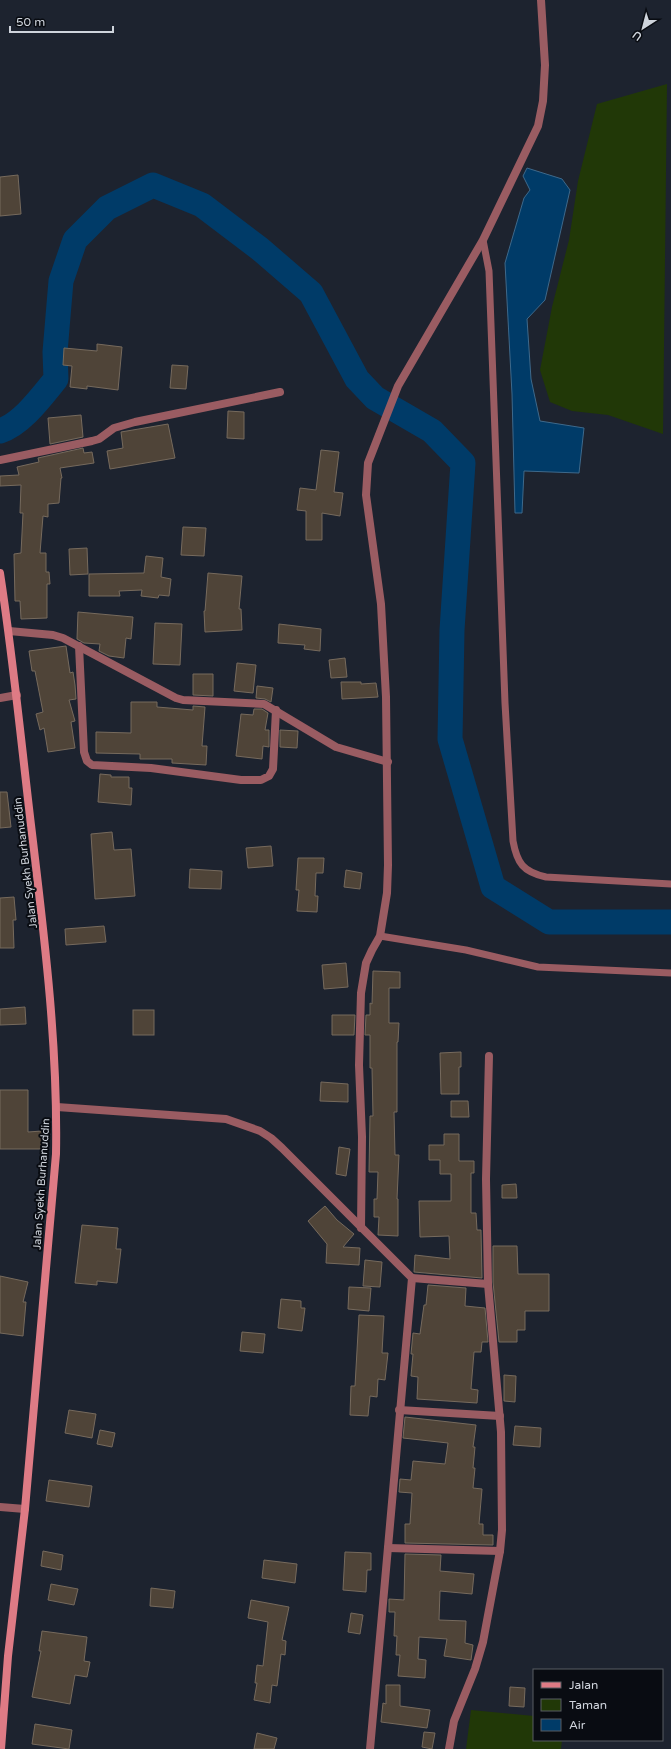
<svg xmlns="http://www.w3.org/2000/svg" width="671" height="1749" font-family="'Varela Round',sans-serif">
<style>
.green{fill:#213807}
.water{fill:#003b68;stroke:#3e698b}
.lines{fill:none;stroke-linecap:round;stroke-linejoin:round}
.river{stroke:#003b68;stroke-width:25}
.building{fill:#4f4438;stroke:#766a5d}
.service{stroke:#9a5c62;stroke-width:7}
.minor{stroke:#9a5c62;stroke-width:8}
.tertiary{stroke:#9a5c62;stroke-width:8}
.secondary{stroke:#de7b85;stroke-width:8}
.labels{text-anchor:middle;stroke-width:4;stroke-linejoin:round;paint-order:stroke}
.street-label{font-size:11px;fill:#cfd4dc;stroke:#090c12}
</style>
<rect width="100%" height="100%" fill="#1d232f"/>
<g class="green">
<polygon points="667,84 663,434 608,415 572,411 550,402 540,370 552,307 569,240 578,181 597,104"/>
<polygon points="471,1710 534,1716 534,1740 562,1740 561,1749 466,1749"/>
</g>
<polygon class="water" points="527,168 562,179 570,190 545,300 527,319 531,379 540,421 584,428 579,473 524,471 522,513 515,513 512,394 505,263 524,198 530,190 523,176"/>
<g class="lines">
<path class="river" d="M0,431C22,424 42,396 56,379L55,352L61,281L75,240L107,208L153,185L202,205L260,249L311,293L357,379L375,398L432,431L463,463L452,630L450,739L493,887L549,922H671"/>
</g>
<g class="building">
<polygon points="18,175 21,214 0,216 0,177"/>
<polygon points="97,344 122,347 118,390 87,386 87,389 70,387 72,366 63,365 64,348 97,351"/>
<polygon points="172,365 188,366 186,389 170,388"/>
<polygon points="228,411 244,412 244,439 227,438"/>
<polygon points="81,415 83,437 50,444 48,418"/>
<polygon points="168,424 175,458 110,469 107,451 123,448 121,432"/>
<polygon points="83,448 84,453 92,452 94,463 60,468 62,478 61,478 59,503 48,504 48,517 43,516 40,553 46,553 46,572 49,572 50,584 47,584 47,618 21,619 20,601 15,601 14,554 21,553 23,513 20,513 21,485 0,486 0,476 19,475 17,467 39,462 38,458"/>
<polygon points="321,450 339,452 334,492 343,493 340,516 322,513 322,540 306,540 306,511 297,510 300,488 316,490"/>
<polygon points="183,527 206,528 204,556 181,555"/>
<polygon points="87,548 88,574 70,575 69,549"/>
<polygon points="146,556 163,558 161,577 171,579 169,596 159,595 158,598 141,596 142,590 119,591 120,596 89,596 89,574 144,573"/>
<polygon points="208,573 242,576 239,609 241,609 242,630 205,632 204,611 205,611"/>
<polygon points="78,612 133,617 131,639 126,638 124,658 109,656 99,651 100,644 84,643 77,639"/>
<polygon points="155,623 182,624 180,665 153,664"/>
<polygon points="279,624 321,629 320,651 304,649 305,645 278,643"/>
<polygon points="66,646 70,673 73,672 75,685 76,699 69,700 75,721 71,722 75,748 48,752 44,728 40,730 36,714 43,712 35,671 32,671 29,651"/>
<polygon points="345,658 347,677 331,678 329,660"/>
<polygon points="237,663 256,665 253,693 234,691"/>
<polygon points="193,674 213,674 213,696 193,695"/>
<polygon points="341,682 361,682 361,684 376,683 378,697 342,699"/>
<polygon points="257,686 273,688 271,702 265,699 256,698"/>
<polygon points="131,702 157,702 157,707 193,710 193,706 205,707 202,746 207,746 206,765 172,763 172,759 140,759 140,754 96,753 96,732 131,733"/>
<polygon points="254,709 262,709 268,713 265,730 269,730 269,747 263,746 262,759 236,756 241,714 253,715"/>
<polygon points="280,730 298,731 297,748 280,747"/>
<polygon points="100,774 111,775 111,777 129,777 129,788 132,788 131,805 98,802"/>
<polygon points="0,792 7,792 11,827 0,828"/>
<polygon points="112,832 114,850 131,849 135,896 95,899 91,834"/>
<polygon points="271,846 273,866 248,868 246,848"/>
<polygon points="298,858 324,858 323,873 316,873 315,896 318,896 317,912 297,911 299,890 296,890"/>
<polygon points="190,869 222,871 221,889 189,888"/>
<polygon points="346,870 362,873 360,889 344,887"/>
<polygon points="14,897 16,920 13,920 14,948 0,948 0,898"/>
<polygon points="104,926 106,942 66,945 65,929"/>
<polygon points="346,963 348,987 324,989 322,965"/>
<polygon points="373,971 400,972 400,988 389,988 389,1023 399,1023 398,1042 397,1042 397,1112 394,1112 395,1155 399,1155 397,1199 398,1199 398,1236 378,1235 379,1217 374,1217 374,1199 377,1199 378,1172 369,1172 370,1116 373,1116 372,1068 370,1068 370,1035 365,1035 366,1015 370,1015 370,1003 372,1004"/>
<polygon points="25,1007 26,1024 0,1025 0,1009"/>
<rect x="133" y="1010" width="21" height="25"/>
<polygon points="332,1015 355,1015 354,1035 332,1035"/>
<polygon points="461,1052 461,1067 459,1067 459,1094 441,1094 440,1053"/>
<polygon points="321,1082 348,1084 348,1102 320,1101"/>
<polygon points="0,1090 28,1090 28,1132 42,1131 42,1149 0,1149"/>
<polygon points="451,1101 468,1101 469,1117 451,1117"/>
<polygon points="444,1134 459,1134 459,1161 474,1161 474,1173 471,1173 471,1213 476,1213 477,1230 481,1230 482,1278 414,1272 415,1255 450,1259 449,1236 420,1237 419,1201 451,1201 451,1174 440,1174 440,1160 429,1160 429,1145 444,1145"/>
<polygon points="339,1147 350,1149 346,1176 336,1174"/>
<polygon points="516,1184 517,1198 502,1198 502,1185"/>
<polygon points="325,1206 337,1220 354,1234 343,1247 360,1248 359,1265 326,1263 327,1244 308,1221"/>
<polygon points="82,1225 118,1228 116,1249 121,1249 117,1283 97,1281 97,1285 75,1283"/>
<polygon points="493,1246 517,1246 518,1274 549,1274 549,1311 525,1311 525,1330 517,1330 517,1342 499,1342 493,1282"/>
<polygon points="365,1260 382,1262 380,1287 363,1286"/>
<polygon points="0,1276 28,1282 23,1302 26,1302 23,1336 0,1333"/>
<polygon points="428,1285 466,1288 465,1306 485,1308 488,1342 482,1342 481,1352 474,1352 471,1389 478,1390 477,1403 417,1399 418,1377 411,1376 413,1354 411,1354 413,1333 420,1334 424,1305 426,1305"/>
<polygon points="349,1287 371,1288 369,1311 348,1309"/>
<polygon points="281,1299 301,1301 301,1308 305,1308 302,1331 278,1328"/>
<polygon points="359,1315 384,1316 382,1353 388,1353 385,1380 378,1379 377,1397 370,1396 368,1416 350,1415 351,1386 355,1386"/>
<polygon points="242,1332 265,1334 263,1353 240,1351"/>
<polygon points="504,1375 516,1376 515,1402 504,1401"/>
<polygon points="69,1410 96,1414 92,1438 65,1433"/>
<polygon points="405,1417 476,1425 473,1447 475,1447 473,1468 475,1468 473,1488 482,1489 479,1524 483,1524 483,1535 493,1535 493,1545 405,1543 405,1524 410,1524 412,1493 399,1492 400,1479 411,1480 413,1461 445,1464 448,1443 403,1438"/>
<polygon points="515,1426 541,1428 540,1447 513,1445"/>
<polygon points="100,1430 115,1433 112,1447 97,1444"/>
<polygon points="49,1480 92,1486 89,1507 46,1501"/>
<polygon points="43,1551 63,1555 61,1570 41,1566"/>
<polygon points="345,1552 371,1553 371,1570 367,1570 366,1592 343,1590"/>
<polygon points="405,1554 441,1555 440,1571 474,1574 472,1594 440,1591 439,1620 466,1621 465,1643 473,1645 471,1660 444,1656 447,1639 419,1637 418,1659 426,1660 425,1678 398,1676 400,1655 396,1655 397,1636 394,1636 395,1612 389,1612 389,1599 404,1600"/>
<polygon points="264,1560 297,1564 295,1583 262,1578"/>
<polygon points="51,1584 78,1589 74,1605 48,1600"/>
<polygon points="151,1588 175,1591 173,1608 150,1606"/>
<polygon points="251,1600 289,1607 282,1640 286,1641 285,1655 281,1654 277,1686 272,1685 270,1703 254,1700 257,1683 255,1683 257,1665 263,1666 268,1622 248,1618"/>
<polygon points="351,1613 363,1615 360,1634 348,1632"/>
<polygon points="42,1631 87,1637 84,1661 90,1662 87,1677 75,1675 70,1704 32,1697 41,1651 39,1651"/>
<polygon points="386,1685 400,1685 400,1706 430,1710 427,1728 381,1722 383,1703 386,1704"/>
<polygon points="510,1687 525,1688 524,1707 509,1706"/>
<polygon points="35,1724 72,1730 69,1749 32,1744"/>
<polygon points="424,1732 435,1733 432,1749 422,1747"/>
<polygon points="257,1733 277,1738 274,1749 254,1749"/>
</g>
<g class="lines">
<g class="service">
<path d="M483,240L489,271L505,703L513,841C517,863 523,872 546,877L671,884"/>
<polyline points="380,936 466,950 538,967 671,973"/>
</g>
<g class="minor">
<polyline points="0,460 92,441 99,439 114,428 135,422 280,392"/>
<polyline points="9,631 53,635 63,638 176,698 183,700 264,704 336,747 388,762"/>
<polyline points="79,646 84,752 87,761 92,765 151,768 241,780 261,780 269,776 273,769 276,710"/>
<polyline points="0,698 17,695"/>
<polyline points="57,1107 226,1119 260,1131 271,1138 282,1148 412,1278 370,1749"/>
<polyline points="361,1228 362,1137 359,1065 361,993 366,963 372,950 380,936 387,893 388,865 386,697 381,604 366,495 368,463 398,386 483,240 538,126 543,101 545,65 541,0"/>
<polyline points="412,1278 488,1284"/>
<polyline points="399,1410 500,1416"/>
<polyline points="388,1548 500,1551"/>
<polyline points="449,1749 454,1721 475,1669 483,1642 500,1551 502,1530 501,1432 488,1284 486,1179 489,1056"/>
</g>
<polyline class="tertiary" points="0,1507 25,1509"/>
<path class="secondary" d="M0,573C13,657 21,741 31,825C44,934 58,1044 56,1154L25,1509L8,1656L1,1749"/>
</g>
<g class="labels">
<g class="street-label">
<text transform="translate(25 863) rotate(-97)" y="4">Jalan Syekh Burhanuddin</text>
<text transform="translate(41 1184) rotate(-86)" y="4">Jalan Syekh Burhanuddin</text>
</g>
</g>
<rect x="533" y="1669" width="130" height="72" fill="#090c12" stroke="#585c63"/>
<rect x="541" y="1682" width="20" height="6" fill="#de7b85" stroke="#585c63"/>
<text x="569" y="1689" font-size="12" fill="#cfd4dc">Jalan</text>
<rect x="541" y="1699" width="20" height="12" fill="#213807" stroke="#585c63"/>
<text x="569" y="1709" font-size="12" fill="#cfd4dc">Taman</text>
<rect x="541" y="1719" width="20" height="12" fill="#003b68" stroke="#585c63"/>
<text x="569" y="1729" font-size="12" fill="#cfd4dc">Air</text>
<g transform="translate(643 28) rotate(216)" stroke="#090c12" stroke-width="3" paint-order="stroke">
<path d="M0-3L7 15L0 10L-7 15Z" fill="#cfd4dc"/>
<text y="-6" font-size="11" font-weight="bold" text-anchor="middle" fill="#cfd4dc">U</text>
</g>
<path d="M10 26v6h103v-6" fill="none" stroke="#cfd4dc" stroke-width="2"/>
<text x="16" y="26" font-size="12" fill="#cfd4dc" stroke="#090c12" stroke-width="3" paint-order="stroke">50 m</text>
</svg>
